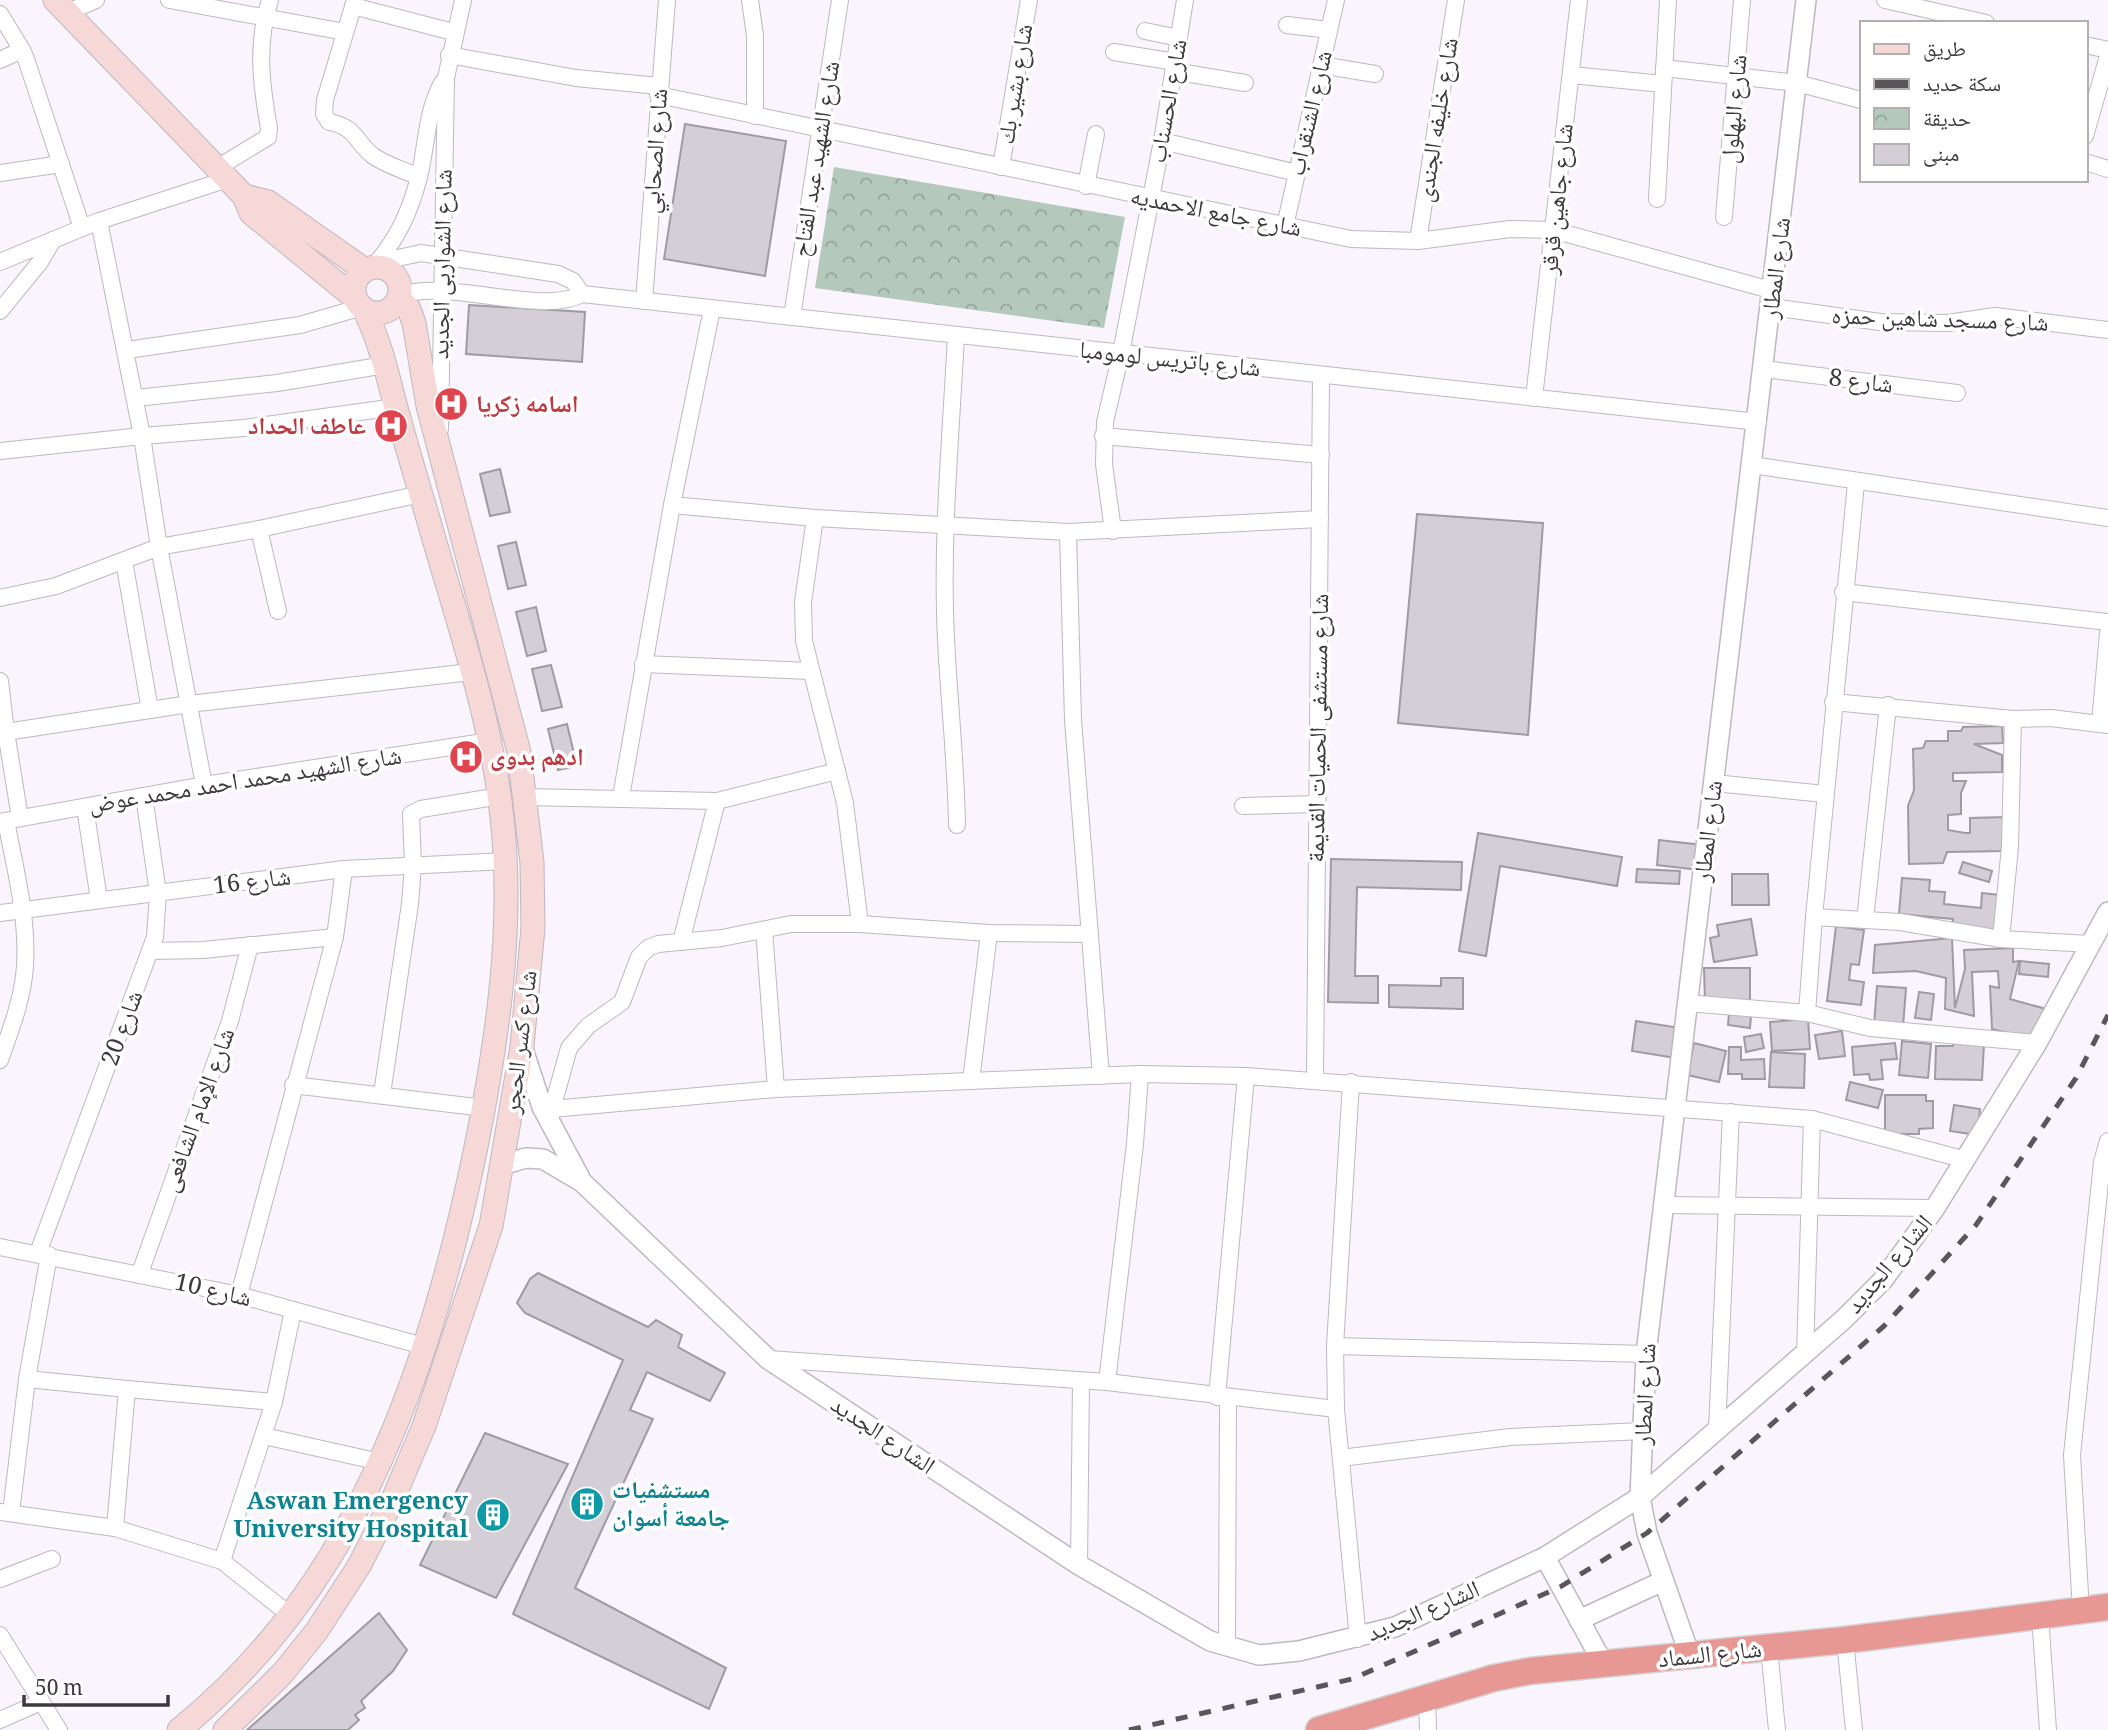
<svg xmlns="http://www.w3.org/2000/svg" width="2108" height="1730" font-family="Georgia,'Noto Naskh Arabic',serif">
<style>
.park{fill:url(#park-crowns)}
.building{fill:#d4ced6;stroke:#a09aa2;stroke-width:2}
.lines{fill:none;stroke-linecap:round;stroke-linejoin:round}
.minor-casing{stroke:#beb8c0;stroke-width:18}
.tertiary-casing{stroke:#beb8c0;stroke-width:22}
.secondary-casing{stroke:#beb8c0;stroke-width:25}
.trunk-casing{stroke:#d4d4d4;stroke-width:29}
.minor{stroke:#fff;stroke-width:16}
.tertiary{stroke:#fff;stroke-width:19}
.secondary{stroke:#f6d8d7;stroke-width:23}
.trunk{stroke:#e79794;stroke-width:26}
.rail{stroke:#5a565a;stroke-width:5;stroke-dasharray:12 12;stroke-linecap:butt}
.labels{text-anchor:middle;stroke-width:7;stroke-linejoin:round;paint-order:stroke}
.street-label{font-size:24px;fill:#3d3a3d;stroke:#fff}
.health-label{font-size:24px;font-weight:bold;fill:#be3a42;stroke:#fff;text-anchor:start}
.culture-label{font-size:24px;font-weight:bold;fill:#0d838f;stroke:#fff;text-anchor:start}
</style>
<defs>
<pattern id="park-crowns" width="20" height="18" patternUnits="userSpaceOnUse" patternTransform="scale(1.75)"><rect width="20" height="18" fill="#b4c9bc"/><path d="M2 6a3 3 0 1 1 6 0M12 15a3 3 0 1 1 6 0" fill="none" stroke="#94a49a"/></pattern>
</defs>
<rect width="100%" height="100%" fill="#faf4fc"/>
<polygon class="park" points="834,167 1125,217 1104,328 815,288"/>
<g class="building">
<polygon points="685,124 786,141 765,276 664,259"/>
<polygon points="469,305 585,312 582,362 466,354"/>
<polygon points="500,469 510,512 490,516 480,474"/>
<polygon points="1417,514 1543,523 1528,735 1398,723"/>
<polygon points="516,542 526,585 508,589 498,546"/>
<polygon points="536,607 546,651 527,656 516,612"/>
<polygon points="551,665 562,707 542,711 532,669"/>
<polygon points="567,724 577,766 558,770 548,729"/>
<polygon points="2002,726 2003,743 1974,744 2002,755 2002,772 1953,773 1953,781 1966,781 1961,793 1961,814 1948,815 1948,830 1965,833 1970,833 1970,818 2005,817 2006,851 1947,852 1943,863 1909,864 1908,806 1914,790 1913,749 1923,748 1926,741 1948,741 1948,731 1961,731 1963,727"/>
<polygon points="1478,833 1622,857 1617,886 1500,866 1486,956 1459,951"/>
<polygon points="1659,840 1702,845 1699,870 1657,865"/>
<polygon points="1331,859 1462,862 1461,890 1357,887 1355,976 1378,976 1378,1003 1328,1002"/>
<polygon points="1963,862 1992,871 1989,882 1959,873"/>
<polygon points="1637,869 1680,871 1679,884 1636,882"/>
<polygon points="1732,874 1768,874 1769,905 1732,905"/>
<polygon points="1902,878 1930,880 1929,891 1945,892 1944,904 1981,908 1982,893 2000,895 1996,933 1952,929 1953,919 1899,914"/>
<polygon points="1751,919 1757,955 1714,962 1710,938 1719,936 1717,925"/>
<polygon points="1836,926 1864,930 1859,965 1851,964 1849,980 1864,982 1861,1005 1827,1001"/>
<polygon points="1952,938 1955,1008 1965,969 1964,950 2013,948 2013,962 2019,961 2010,999 2046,1009 2031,1039 1992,1029 1990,986 1999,988 1998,971 1972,972 1974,1016 1945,1009 1946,978 1916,971 1873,973 1875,945"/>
<polygon points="2020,961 2049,964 2048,977 2019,974"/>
<polygon points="1704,968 1750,968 1750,1000 1705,1001"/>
<polygon points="1441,978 1463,978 1463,1009 1389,1007 1389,985 1441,986"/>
<polygon points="1877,986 1906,988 1903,1027 1874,1025"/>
<polygon points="1919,992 1934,994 1931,1020 1915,1018"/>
<polygon points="1729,1013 1751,1016 1750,1028 1728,1025"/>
<polygon points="1808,1019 1810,1049 1772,1051 1770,1022"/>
<polygon points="1636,1021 1680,1028 1676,1058 1632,1051"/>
<polygon points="1842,1031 1845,1056 1819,1059 1815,1035"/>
<polygon points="1761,1034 1764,1048 1746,1052 1744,1037"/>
<polygon points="1902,1041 1931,1044 1928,1078 1899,1075"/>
<polygon points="1953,1042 1984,1044 1982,1080 1935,1079 1936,1046 1953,1046"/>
<polygon points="1694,1043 1726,1051 1719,1082 1687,1075"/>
<polygon points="1895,1043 1897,1059 1881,1060 1883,1079 1870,1080 1869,1074 1854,1075 1852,1047"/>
<polygon points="1729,1047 1741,1047 1741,1060 1764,1059 1765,1079 1742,1079 1742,1074 1728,1074"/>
<polygon points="1771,1052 1805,1054 1804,1088 1769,1087"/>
<polygon points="1850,1082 1883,1090 1878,1108 1846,1100"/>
<polygon points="1885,1095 1926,1095 1926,1101 1933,1101 1933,1128 1919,1129 1919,1134 1885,1134"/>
<polygon points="1954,1105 1980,1109 1977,1135 1950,1131"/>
<polygon points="538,1273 648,1327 656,1320 682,1335 678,1347 725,1373 710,1401 647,1372 630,1410 653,1419 575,1588 726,1668 709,1709 513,1614 623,1360 525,1313 517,1303 530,1279"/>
<polygon points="485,1433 568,1464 496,1598 420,1565"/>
<polygon points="379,1613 407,1650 393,1671 361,1701 365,1708 355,1715 359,1720 348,1730 247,1730"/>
</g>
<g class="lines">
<g class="minor-casing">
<g id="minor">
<polyline points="169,0 345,32"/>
<path d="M355,0L325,100L324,114L329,122C356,127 354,140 372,155C385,165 404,170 419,177"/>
<polyline points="750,0 755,36 755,116"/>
<polyline points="1885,0 1986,23"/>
<polyline points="353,6 453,32"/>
<polyline points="66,13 96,0"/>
<polyline points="0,14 22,50"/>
<polyline points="1287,25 1329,30"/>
<polyline points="1145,31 1179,38"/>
<polyline points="2085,45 2108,50"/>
<polyline points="1114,52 1175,62"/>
<polyline points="449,55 576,78 659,86"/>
<polyline points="0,60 22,50 26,59 82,228"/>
<polyline points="1321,65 1375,74"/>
<polyline points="1664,68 1797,83 1861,100"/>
<polyline points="1173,71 1245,83"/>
<polyline points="1571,75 1663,84"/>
<polyline points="658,95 1351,239 1418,241 1510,229 1553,230 1774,291"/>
<polyline points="2085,136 2108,56"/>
<polyline points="1162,141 1297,173"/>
<polyline points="2085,162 2108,169"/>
<polyline points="1001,167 1029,0"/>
<path d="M217,168L268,137L269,128C261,84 256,44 270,0"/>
<polyline points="0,173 61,164"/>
<polyline points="1086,186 1096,134"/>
<polyline points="1657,199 1668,0"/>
<polyline points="1724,217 1742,0"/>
<polyline points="99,221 142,436 244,428 396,407"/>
<polyline points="1285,226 1336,0"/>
<polyline points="1418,241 1456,0"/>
<polyline points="0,262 99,221 228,179"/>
<path d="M373,267C397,240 410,212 419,177C427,145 426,112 442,83"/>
<polyline points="385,268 398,258 421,253 558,274 573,281 582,294"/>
<path d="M400,295C450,279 543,316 582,294L1758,422"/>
<polyline points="644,301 667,0"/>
<polyline points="1772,307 1880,322 1948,323 1995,316 2108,330"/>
<polyline points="0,311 40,262 53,240"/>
<polyline points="792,317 840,0"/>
<path d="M956,335C951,436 941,538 946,639C949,701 956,762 957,825"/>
<polyline points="127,350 300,325 362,307"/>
<polyline points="1764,369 1957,393"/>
<polyline points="136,398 277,383 385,365"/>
<polyline points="1534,398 1579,0"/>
<polyline points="440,429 446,78 463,0"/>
<polyline points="1103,436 1321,455"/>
<polyline points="0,451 142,436 159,547 204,785"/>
<polyline points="1752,465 2108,518"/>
<polyline points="1856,483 1814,917 1900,922 2001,939 2090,944"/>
<polyline points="672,505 815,518 1068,532 1320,519"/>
<polyline points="815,518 803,602 804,641 845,803 860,924"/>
<polyline points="259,529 278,611"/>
<polyline points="1113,531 1104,464 1105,422 1121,353 1162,141 1185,0"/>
<polyline points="1068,532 1073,720 1101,1076"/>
<polyline points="124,561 150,710"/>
<polyline points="1843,592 2108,622"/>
<polyline points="0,598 56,586 159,547 259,529 421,494"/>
<polyline points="643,664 810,671"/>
<polyline points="0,681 6,732 0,733"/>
<polyline points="1833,702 2013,719 2051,718 2108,725"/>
<polyline points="2100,723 2108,633"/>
<polyline points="1714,783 1825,794"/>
<polyline points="526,797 717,801 837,771"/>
<polyline points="621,797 672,505 712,309"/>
<polyline points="1243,806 1317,804"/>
<polyline points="85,807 99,900"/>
<polyline points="20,818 6,732 189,704 471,672"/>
<polyline points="0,822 204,785 490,741"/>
<polyline points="0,913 344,869 506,861"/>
<polyline points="1865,920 1888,705"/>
<polyline points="764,930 776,1089"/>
<polyline points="2001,939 2010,847 2013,719"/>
<polyline points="681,942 717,801"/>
<polyline points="150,951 203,950 335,937"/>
<polyline points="1687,1003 1807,1013 1870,1028 2037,1043"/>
<polyline points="1807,1013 1814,917"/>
<path d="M0,1060C11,1029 23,998 25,966C28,917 15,868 6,821"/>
<polyline points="1315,1080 1321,375"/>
<polyline points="971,1081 989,933"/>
<polyline points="1351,1082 1335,1346 1336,1409 1358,1639"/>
<polyline points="293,1085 484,1108"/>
<polyline points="382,1094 410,904 413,865 411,814 421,809 500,796"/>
<polyline points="552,1109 569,1048 588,1026 622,1002 639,957 648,948 658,944 722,938 791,924 860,924 989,933 1090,934"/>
<polyline points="550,1123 552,1109 776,1089 1140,1074 1246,1076 1812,1119 1966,1160"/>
<polyline points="1663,1205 1935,1208"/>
<polyline points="0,1247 239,1295 423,1346"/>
<polyline points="38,1253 155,937 158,893 144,796"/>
<polyline points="140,1273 230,1021 250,945"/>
<polyline points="239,1295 335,937 344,869"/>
<polyline points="1335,1346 1646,1354"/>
<polyline points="1805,1355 1812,1119"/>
<polyline points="768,1359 1107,1382 1336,1409"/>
<polyline points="27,1379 127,1389 115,1528 222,1561 290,1615"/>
<polyline points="1107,1382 1135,1144 1140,1074"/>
<polyline points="127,1389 274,1402"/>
<polyline points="1217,1397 1246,1076"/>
<polyline points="1717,1430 1731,1112"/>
<polyline points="264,1436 380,1462"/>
<polyline points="1341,1458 1510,1437 1643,1431"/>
<polyline points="0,1512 115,1528"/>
<polyline points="11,1513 27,1379 49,1255"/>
<polyline points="222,1561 274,1402 293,1310"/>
<polyline points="1079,1565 1081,1381"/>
<polyline points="0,1579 52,1559"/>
<polyline points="2081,1611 2072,1455 2102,1162 2108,1141"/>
<polyline points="2040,1615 2048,1730"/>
<polyline points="0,1635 59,1730"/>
<polyline points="1845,1640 1854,1730"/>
<polyline points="1227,1646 1228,1398"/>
<polyline points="1769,1648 1777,1730"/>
<polyline points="1427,1697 1428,1730"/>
<polyline points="0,1720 41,1702"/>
</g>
</g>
<g class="tertiary-casing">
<g id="tertiary">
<polyline points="522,1046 542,1107 580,1178"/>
<polyline points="501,1165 526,1158 543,1159 582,1182 768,1359 1079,1565 1210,1641 1259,1655 1299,1651 1395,1627 1545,1557 1640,1497 1844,1319 1883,1280 1935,1208 2037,1043 2108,912"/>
<polyline points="1545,1557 1604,1665"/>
<polyline points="1579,1620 1663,1581"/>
<polyline points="1690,1656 1647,1533 1640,1497 1646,1354 1806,0"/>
</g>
</g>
<g class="secondary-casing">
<g id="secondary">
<polyline points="55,0 244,196 251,213 355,298"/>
<polyline points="244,196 268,202 365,270"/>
<circle cx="377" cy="290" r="23"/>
<path d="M179,1730C238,1682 290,1622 330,1557C405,1433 447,1289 476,1147C497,1042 513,934 503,827C493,721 456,617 427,515C416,478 405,441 395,404C387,372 379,339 364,309"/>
<polyline points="225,1730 282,1674 316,1632 359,1566 394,1497 424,1426 491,1226 522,1046 533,928 532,862 519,752 428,406 414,323 409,309 399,298"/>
</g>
</g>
<g class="trunk-casing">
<polyline id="trunk" points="1319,1730 1494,1678 1530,1671 1845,1640 2108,1607"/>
</g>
<use href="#minor" class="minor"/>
<use href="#tertiary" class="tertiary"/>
<use href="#secondary" class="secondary"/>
<use href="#trunk" class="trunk"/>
<polyline class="rail" points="1129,1730 1352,1679 1560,1587 1647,1533 1884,1326 1976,1225 2076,1078 2108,1015"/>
</g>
<defs>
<g id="hospital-disc" transform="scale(1.75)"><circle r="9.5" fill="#e0444e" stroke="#fff"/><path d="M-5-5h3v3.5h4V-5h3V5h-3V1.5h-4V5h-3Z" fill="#fff"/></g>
<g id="building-disc" transform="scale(1.75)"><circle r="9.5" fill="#0f9aa8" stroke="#fff"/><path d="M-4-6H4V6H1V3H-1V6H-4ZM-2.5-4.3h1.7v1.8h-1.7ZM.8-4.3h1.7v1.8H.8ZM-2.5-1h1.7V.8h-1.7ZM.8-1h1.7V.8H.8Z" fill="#fff"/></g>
</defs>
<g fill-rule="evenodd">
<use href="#hospital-disc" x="451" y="404"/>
<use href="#hospital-disc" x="391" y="426"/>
<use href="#hospital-disc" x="466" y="757"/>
<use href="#building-disc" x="587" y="1504"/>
<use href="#building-disc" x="493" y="1515"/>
</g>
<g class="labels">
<g class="street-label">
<text transform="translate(1015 84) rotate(-81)" y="8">شارع بشير بك</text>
<text transform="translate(1168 101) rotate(-80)" y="8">شارع الحسناب</text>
<text transform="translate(1734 109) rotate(-85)" y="8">شارع البهلول</text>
<text transform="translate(1310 113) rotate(-77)" y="8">شارع الشنقراب</text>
<text transform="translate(1437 120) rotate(-81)" y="8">شارع خليفه الجندى</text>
<text transform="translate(655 151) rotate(-86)" y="8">شارع الصحابي</text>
<text transform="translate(816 159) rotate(-81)" y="8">شارع الشهيد عبد الفتاح</text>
<text transform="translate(1557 199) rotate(-84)" y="8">شارع جاهين قرقر</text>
<text transform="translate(1216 212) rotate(11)" y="8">شارع جامع الاحمديه</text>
<text transform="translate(442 264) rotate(-89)" y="8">شارع الشواربى الجديد</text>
<text transform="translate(1776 268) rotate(-83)" y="8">شارع المطار</text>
<text transform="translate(1940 319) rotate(2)" y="8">شارع مسجد شاهين حمزه</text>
<text transform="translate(1170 359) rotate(6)" y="8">شارع باتريس لومومبا</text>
<text transform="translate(1861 381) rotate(7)" y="8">شارع 8</text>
<text transform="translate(1318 728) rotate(-89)" y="8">شارع مستشفى الحميات القديمة</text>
<text transform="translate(245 780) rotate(-9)" y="8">شارع الشهيد محمد احمد محمد عوض</text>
<text transform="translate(1708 831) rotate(-83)" y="8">شارع المطار</text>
<text transform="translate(252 881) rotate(-7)" y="8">شارع 16</text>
<text transform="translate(122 1028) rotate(-70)" y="8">شارع 20</text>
<text transform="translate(520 1042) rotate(-83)" y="8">شارع كسر الحجر</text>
<text transform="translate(198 1110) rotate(-70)" y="8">شارع الإمام الشافعى</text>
<text transform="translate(1889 1264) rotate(-50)" y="8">الشارع الجديد</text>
<text transform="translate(213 1290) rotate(13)" y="8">شارع 10</text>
<text transform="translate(1645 1394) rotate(-87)" y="8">شارع المطار</text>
<text transform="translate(883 1435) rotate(34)" y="8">الشارع الجديد</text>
<text transform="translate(1423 1611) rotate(-23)" y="8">الشارع الجديد</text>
<text transform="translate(1710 1654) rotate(-6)" y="8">شارع السماد</text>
</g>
<g class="health-label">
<text x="476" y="412">اسامه زكريا</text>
<text x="366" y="434" text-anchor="end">عاطف الحداد</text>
<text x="490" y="765">ادهم بدوى</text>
</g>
<g class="culture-label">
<text x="612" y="1498">مستشفيات<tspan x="612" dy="28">جامعة أسوان</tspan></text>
<text x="468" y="1509" text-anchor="end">Aswan Emergency<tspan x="468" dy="28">University Hospital</tspan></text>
</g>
</g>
<rect x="1860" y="21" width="228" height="161" fill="#ffffff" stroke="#b1b0b1" stroke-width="2"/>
<rect x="1874" y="44" width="35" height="10" fill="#f6d8d7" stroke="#b1b0b1" stroke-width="2"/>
<text x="1923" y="56" font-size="21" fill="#3d3a3d">طريق</text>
<rect x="1874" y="79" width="35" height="10" fill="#5a565a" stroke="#b1b0b1" stroke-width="2"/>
<text x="1923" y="91" font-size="21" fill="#3d3a3d">سكة حديد</text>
<rect x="1874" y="108" width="35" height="21" fill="url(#park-crowns)" stroke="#b1b0b1" stroke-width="2"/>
<text x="1923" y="126" font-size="21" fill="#3d3a3d">حديقة</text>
<rect x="1874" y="144" width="35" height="21" fill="#d4ced6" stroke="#b1b0b1" stroke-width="2"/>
<text x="1923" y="161" font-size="21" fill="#3d3a3d">مبنى</text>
<path d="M24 1695v10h144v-10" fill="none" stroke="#3d3a3d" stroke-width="3.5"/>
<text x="35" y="1695" font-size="21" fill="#3d3a3d" stroke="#ffffff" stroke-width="5" paint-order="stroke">50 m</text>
</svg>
